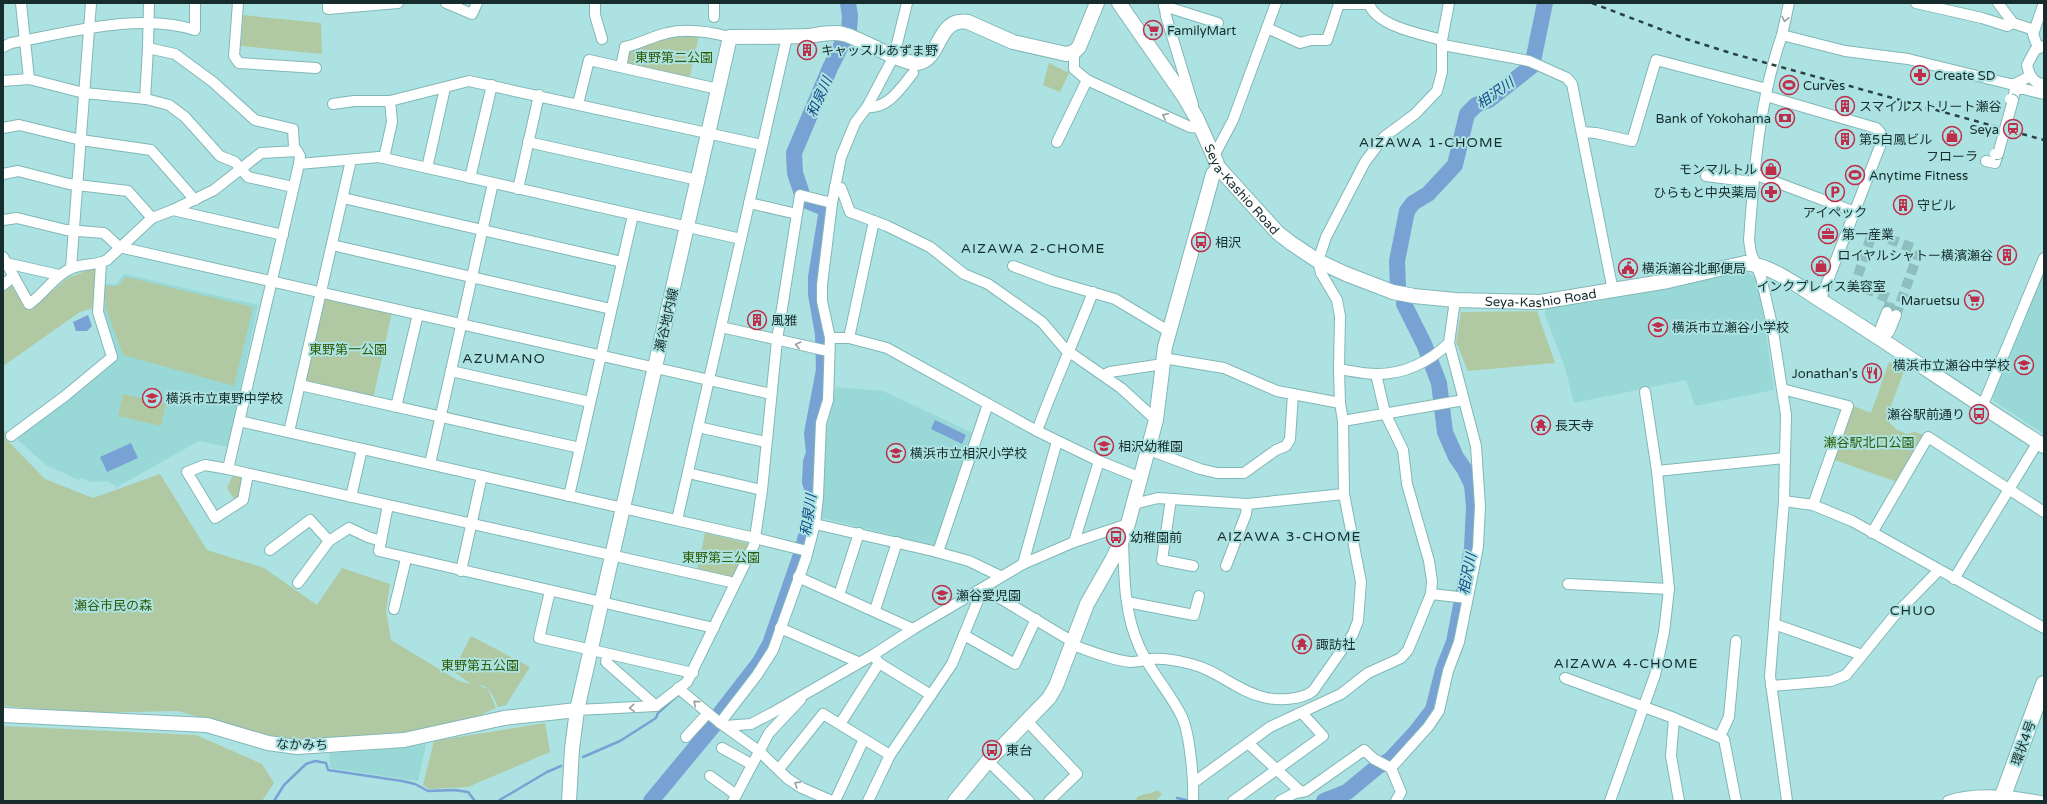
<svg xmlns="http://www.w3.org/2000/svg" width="2047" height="804" font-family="'Varela Round','Noto Sans JP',sans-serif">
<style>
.built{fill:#98d9d8}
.green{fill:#b0c9a3}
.water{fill:#78a1d4}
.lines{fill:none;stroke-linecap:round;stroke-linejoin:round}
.stream{stroke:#78a1d4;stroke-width:2.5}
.river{stroke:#78a1d4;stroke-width:16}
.street-tunnel{stroke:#8ebebd;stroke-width:10;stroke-dasharray:10 5;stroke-linecap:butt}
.street-casing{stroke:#82b7b7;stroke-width:12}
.secondary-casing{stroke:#82b7b7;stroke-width:16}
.primary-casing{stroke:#82b7b7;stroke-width:18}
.street{stroke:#fff;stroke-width:10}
.secondary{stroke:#fff;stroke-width:14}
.primary{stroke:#fff;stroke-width:16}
.rail{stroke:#294242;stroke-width:2.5;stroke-dasharray:5 5;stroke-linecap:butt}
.street-bridge-casing{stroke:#82b7b7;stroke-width:12;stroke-linecap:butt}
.street-bridge{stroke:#fff;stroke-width:10}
.oneway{stroke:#97a0a0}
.labels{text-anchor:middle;stroke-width:4;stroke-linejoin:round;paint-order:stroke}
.poi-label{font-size:13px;fill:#172c2c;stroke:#ace2e1;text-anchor:start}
.park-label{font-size:13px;fill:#2e5b07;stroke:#ace2e1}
.street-label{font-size:13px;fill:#172c2c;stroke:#ace2e1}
.water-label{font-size:14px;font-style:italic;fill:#114987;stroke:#ace2e1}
.neighbourhood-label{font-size:14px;letter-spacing:1px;fill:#172c2c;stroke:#ace2e1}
</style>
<rect width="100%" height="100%" fill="#ace2e1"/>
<g class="built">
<polygon points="1745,271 1756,278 1760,292 1774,390 1695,406 1686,380 1574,403 1565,368 1545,314 1546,307 1594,302 1687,281"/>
<polygon points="2044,271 2044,434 1994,401 1992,396"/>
<polygon points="124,274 258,305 228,447 199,441 117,487 107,481 91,482 82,478 79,480 46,465 18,440 19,436 114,362 117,353 103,308 102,284 116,284"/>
<polygon points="836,387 883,391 975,434 936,546 818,517 826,432"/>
<polygon points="426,744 418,781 330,768 329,753 391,749"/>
</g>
<g class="green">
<polygon points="243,15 321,23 322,54 241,46"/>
<polygon points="699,36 689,80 626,66 629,50 668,37"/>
<polygon points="1049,63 1069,73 1060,92 1043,85"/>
<polygon points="93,268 96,271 93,308 80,312 3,366 3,290 10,284 28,311 68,278"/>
<polygon points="126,277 253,307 234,386 123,355 106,309 105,286 118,286"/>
<polygon points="324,298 392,312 373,399 305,385"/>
<polygon points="1537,311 1555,363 1468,371 1456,342 1461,312"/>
<polygon points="1889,362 1904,371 1886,419 1896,429 1906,434 1915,432 1926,436 1897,482 1832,459 1851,405 1871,413"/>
<polygon points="123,394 166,404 161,426 118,416"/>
<path d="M3,425L7,440L45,479L93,498L160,474L207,550L264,568L317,605L342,568L390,584L386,611L391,640L459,681L471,684L453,671L471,636L530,667L506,705L498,707C494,699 490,684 479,686L488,689L496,708L469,720L407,736L286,743L178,711L87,713L3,706Z"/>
<polygon points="233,475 243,477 239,501 237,503 227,488"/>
<polygon points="705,533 747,543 749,546 732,581 697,570"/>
<polygon points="545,723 550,752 468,787 429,789 423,785 434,741"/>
<polygon points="3,726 196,735 262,764 274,783 262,801 3,801"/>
<path d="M1157,790L1162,794L1156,801H1136L1137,797C1144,793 1150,795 1157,790Z"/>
</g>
<g class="water">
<polygon points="88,315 92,326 87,331 76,331 73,322"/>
<polygon points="935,420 966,435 962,444 931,429"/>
<polygon points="131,443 138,458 107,472 100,457"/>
</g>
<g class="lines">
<g class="stream">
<polyline points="583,757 620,741 656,718 658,713 679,694"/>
<polyline points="1177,798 1190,801"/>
<polyline points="274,801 284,785 306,764 315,761 326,763 328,770 402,781 415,784 428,791 454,790 468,792 475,801"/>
<polyline points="498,801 547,772 561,766"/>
</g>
<g class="river">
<polyline points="801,191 795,173 794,153 830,68 849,30 850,16 848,3"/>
<polyline points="1398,286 1397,261 1407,211 1413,203 1428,194 1455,165 1467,114 1476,105 1489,100 1532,66 1545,3"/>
<polyline points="651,801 714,725 719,715 760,662 770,644 801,555 809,524 813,491 810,482 811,462 814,453 812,433 824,370 823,334 816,294 816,277 827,209 805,200"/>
<polyline points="1324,801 1347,792 1377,767 1390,760 1416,732 1433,710 1443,670 1454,642 1472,548 1474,506 1472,485 1465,470 1456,457 1445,432 1439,383 1424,344 1404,304"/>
</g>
<polyline class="street-tunnel" points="1887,312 1890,302 1888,298 1855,284 1871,237 1877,234 1915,249 1918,254 1896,315"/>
<g class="street-casing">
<g id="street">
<polyline points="21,3 29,79"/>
<polyline points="238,3 234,56 239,63 316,68"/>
<polyline points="328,3 328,9 398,3"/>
<polyline points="446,3 472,14 477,3"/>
<polyline points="595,3 595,15 602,39"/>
<polyline points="714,3 714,17"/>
<polyline points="1164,3 1166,16 1193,105"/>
<path d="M1369,3C1375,26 1421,34 1442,40"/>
<polyline points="1916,3 1982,18 2007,26 2013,23"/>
<polyline points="1998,3 2013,23 2034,30"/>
<polyline points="1164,6 1218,23"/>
<polyline points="1267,28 1300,43 1311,40 1327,40 1339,4 1369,4"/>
<polyline points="1782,35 1789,3"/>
<polyline points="1443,45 1529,61 1567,78 1572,84 1613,291"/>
<path d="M2044,46L2035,50L2027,65C2029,75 2033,84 2044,84"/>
<path d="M3,47L11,43C68,33 139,12 195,30V3"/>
<polyline points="148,48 175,54 213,82 255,120 293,129 294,147 297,151"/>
<polyline points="2038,48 2033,34 2044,3"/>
<polyline points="1074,52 1074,69 1087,80 1190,127 1202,128"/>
<path d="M621,67L625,47C640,44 653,36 667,33C687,28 711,32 730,37"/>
<polyline points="3,81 29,79 84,93 146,99 169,105 185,117 220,156 235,162 248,177 293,187"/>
<polyline points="1766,96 1876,128 1880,132 1882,141 1820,301"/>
<polyline points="145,99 148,48 149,3"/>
<polyline points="2013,100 2015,89 2024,89 2044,94"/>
<polyline points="333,104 354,101 390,101"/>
<polyline points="578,104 589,60 718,89"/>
<path d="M867,107C888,109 901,88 913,73"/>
<polyline points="3,128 19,125 81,140 151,150 195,200"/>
<polyline points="1582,132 1596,133 1632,141 1656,60 1767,89"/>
<polyline points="528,142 698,180"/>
<polyline points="1057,142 1087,80"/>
<polyline points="1214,156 1233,120 1276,3"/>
<polyline points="384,158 392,122 390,101 469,81 762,145"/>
<polyline points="1986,161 1995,163 1998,154"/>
<polyline points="427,168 445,88"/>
<polyline points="3,174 18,171 69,184 128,191 152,218"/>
<polyline points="1754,174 1855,212"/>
<polyline points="1706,176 1753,182"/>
<polyline points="470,178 492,85"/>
<polyline points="835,186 841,188 850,212 887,226 930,247 964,274 988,284 1042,322 1065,349 1121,388 1156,420"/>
<polyline points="518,189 539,95"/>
<polyline points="343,198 622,262"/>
<polyline points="749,203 797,214 800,195 832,203"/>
<polyline points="173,210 283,235"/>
<polyline points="3,220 17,218 66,230 104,233 119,247 771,394"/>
<polyline points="332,245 611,309"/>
<path d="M3,257L29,304C44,294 53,277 70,269C81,263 95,266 107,260L152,218L173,210L214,190L261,153L297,151L300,156L299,164"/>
<polyline points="6,263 59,275"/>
<polyline points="1013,266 1053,281 1115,299 1170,332"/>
<polyline points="71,268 91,3"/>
<polyline points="3,285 13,277"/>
<polyline points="721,327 828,351"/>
<polyline points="830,338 849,338 887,348 1037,431 1099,461 1141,478"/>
<polyline points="849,338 874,221"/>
<polyline points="1880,339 1889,332 1896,315"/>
<polyline points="1880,339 1881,327 1887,312"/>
<polyline points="1163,358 1224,368 1277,391 1340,403"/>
<path d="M1339,369C1351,371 1364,374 1377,374C1405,374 1430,361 1449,343"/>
<polyline points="451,371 590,402"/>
<polyline points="1103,375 1110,372 1163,364"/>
<polyline points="300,385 580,448"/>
<polyline points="1782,389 1848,406 1813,505"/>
<polyline points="396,407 418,314"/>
<polyline points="1982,407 2044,258"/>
<polyline points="239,421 755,538 807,551"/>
<polyline points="1343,421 1464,400"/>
<polyline points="698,427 766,442"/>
<path d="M1037,431C1054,384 1075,339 1093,292"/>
<polyline points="289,432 351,160"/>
<polyline points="11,436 65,396 112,357 98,312 101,263"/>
<polyline points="1149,450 1200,469 1217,473 1244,473 1276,450 1286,446 1290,439 1293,394"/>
<polyline points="430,464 493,183"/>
<polyline points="228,469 299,164 379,157 741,239"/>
<polyline points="1657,471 1784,458"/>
<polyline points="688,473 762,490"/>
<polyline points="248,474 243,500 215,518 187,472 205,465 228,469 735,583"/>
<polyline points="569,496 633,215"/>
<polyline points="351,497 362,449"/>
<polyline points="1171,499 1162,560 1193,566"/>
<polyline points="1784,501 1813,505 1852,521 2044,628"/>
<polyline points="1134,504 1158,498 1247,504 1344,494"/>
<polyline points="388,505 379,551 714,628"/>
<polyline points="677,520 787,37"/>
<polyline points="815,524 933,551 969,561 1000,576"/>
<polyline points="1872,533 1928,437 2044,512"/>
<path d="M1123,538C1124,575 1124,613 1139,646C1150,672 1170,692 1182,717C1190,734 1194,782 1193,801"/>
<polyline points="1074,542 1099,461"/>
<polyline points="270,550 310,520 329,541"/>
<polyline points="938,552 988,404"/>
<polyline points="1023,564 1057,441"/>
<polyline points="1226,566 1246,514 1247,504"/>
<polyline points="461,571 482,476"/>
<polyline points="798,577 913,629"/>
<polyline points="1954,579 2038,442"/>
<polyline points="298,583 329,541 349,528 368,537 381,541"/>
<polyline points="1568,584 1669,589"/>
<polyline points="550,591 539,638 693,673"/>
<polyline points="1431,594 1467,598"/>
<polyline points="839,595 859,533"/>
<polyline points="1127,602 1194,615 1199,596"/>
<polyline points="394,609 406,559"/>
<polyline points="875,610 897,542"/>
<polyline points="1774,624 1862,655"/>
<polyline points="780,628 858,662"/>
<polyline points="964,635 1015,664 1036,619"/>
<path d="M1072,645C1091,651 1110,660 1130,662C1138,662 1144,660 1152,659C1164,658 1179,661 1191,664C1217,670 1237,691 1263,697C1278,701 1301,700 1313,691L1353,634L1358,621L1361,582L1344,494L1343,421L1340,403L1339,369L1340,316L1337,300L1321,273L1318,261L1326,237L1365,162L1384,137L1415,114L1437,91L1442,72V40L1449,3"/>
<polyline points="608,654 606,662 656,706"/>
<polyline points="879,663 931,695"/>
<polyline points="1565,678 1674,718"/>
<polyline points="1771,686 1831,681 1846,675 1894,616 1938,571"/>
<polyline points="678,688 720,723 759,751 788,779 802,788 832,801"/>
<polyline points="577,710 656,706 687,682 754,545 762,490 777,340 797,214"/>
<polyline points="1027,721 1077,774 1049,801"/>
<polyline points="720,723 757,675 773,650 806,558 815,524 818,497 821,423 828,400 830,338 822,301 822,285 832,203 841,157 855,123 867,107 894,56 907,3"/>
<polyline points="840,724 879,663 873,655"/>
<polyline points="725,726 751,724 772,713 873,655 913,629 1023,564 1074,542 1128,524"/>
<polyline points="1720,736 1729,717 1736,641"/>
<polyline points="686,737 708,713"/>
<polyline points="1248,743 1301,792"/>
<polyline points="722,748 751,764"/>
<polyline points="988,761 1029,801"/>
<polyline points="1391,768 1428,727 1439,711 1448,671 1459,642 1478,547 1480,506 1476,446 1449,343 1455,300"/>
<polyline points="779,769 823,714 890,755"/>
<polyline points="710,776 735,794"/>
<polyline points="1193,783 1270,727 1341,694 1368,673 1401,658 1408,650 1431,594 1432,581 1429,561 1407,484 1403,450 1385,413 1376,374"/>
<polyline points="733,801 769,733 801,699"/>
<polyline points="835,801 864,739"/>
<polyline points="868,801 890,755 952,664 983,588 1073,642"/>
<polyline points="1233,801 1323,736 1302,713"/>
<polyline points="1280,801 1295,793 1306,791 1364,750 1374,759 1391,768 1401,792 1396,801"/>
<polyline points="1610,801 1655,675 1664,632 1669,589 1657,471 1645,392"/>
<polyline points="1679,801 1671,756 1674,718 1724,739 1736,801"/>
<path d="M1787,801L1770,676L1784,501L1786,415L1772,325L1761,277L1751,253L1749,240C1754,171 1759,101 1782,35L1845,51L1908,59L2010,84H2015L2030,76"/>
<path d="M1948,801C1974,792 2013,795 2040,801"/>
</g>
</g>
<g class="secondary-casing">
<g id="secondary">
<path id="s1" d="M1119,3L1185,98L1197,119L1219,168L1228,178L1278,233L1291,243L1318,261L1346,274L1393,292L1414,296L1455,300L1540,302L1668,281L1745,263C1775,266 1803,290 1828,305C1901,351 1971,400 2044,446"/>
<polyline points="3,715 207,725 268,743 297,747 404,740 504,718 577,710"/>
<path d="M569,801L572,749L577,710L730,37C756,37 781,37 807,36C817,35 833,31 843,34C861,38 901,64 917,63C942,60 936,17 968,22L1013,42L1066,54L1074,52L1079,47L1097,3"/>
<polyline points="955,801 988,761 1049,698 1056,686 1087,604 1112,560 1123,538 1128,524 1156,420 1165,347 1213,174 1219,168"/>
</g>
</g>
<g class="primary-casing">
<polyline id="primary" points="2001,801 2044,684"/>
</g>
<use href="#street" class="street"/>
<use href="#secondary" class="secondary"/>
<use href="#primary" class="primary"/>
<polyline class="rail" points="1592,3 1686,39 1734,54 2044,140"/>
<g class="street-bridge-casing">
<polyline id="street-bridge" points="1995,154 1998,154 2013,100 2010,99"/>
</g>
<use href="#street-bridge" class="street-bridge"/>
</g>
<defs><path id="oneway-chevron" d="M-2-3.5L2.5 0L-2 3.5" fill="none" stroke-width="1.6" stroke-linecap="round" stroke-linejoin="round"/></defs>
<g class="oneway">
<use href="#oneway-chevron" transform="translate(1785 19) rotate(103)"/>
<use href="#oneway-chevron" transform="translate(1165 116) rotate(-154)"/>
<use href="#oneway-chevron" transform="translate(798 345) rotate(-167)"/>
<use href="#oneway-chevron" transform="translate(696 703) rotate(-140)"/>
<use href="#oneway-chevron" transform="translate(632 708) rotate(176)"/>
<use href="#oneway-chevron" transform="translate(797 784) rotate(-148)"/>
</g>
<defs>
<g id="supermarket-ring" transform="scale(1)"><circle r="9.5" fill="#ace2e1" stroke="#be2d4a" stroke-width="1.5"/><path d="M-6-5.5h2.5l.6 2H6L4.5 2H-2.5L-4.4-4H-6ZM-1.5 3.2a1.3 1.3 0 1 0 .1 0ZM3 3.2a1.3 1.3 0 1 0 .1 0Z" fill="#be2d4a"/></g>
<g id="building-ring" transform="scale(1)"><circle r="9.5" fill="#ace2e1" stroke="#be2d4a" stroke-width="1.5"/><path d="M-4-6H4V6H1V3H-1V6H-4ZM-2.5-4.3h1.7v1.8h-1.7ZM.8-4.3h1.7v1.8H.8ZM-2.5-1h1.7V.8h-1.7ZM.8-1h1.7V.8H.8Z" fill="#be2d4a"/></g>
<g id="pharmacy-ring" transform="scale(1)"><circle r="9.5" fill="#ace2e1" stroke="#be2d4a" stroke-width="1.5"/><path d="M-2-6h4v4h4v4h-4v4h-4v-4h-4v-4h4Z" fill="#be2d4a"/></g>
<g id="stadium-ring" transform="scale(1)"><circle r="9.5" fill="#ace2e1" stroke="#be2d4a" stroke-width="1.5"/><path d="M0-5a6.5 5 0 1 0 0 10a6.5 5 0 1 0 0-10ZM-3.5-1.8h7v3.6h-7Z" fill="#be2d4a"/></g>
<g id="bank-ring" transform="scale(1)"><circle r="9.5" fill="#ace2e1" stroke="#be2d4a" stroke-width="1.5"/><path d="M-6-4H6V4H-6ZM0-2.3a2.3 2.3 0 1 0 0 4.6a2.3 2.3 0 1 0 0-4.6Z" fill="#be2d4a"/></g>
<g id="station-ring" transform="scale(1)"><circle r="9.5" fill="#ace2e1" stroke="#be2d4a" stroke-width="1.5"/><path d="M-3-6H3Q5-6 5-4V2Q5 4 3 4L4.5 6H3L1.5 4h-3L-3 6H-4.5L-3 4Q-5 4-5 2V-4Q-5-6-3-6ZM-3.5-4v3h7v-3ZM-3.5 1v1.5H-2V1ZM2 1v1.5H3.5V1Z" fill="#be2d4a"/></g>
<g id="shop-ring" transform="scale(1)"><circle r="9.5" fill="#ace2e1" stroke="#be2d4a" stroke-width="1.5"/><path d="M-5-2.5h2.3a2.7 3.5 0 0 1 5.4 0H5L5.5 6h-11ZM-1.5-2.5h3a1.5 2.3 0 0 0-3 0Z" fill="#be2d4a"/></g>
<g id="parking-ring" transform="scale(1)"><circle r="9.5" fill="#ace2e1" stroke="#be2d4a" stroke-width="1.5"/><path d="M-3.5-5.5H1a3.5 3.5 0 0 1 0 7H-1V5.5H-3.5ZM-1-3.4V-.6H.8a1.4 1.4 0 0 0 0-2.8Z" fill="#be2d4a"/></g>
<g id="office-ring" transform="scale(1)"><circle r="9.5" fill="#ace2e1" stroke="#be2d4a" stroke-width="1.5"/><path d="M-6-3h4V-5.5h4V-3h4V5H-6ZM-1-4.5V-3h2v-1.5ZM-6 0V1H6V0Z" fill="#be2d4a"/></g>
<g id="bus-ring" transform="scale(1)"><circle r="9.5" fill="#ace2e1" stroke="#be2d4a" stroke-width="1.5"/><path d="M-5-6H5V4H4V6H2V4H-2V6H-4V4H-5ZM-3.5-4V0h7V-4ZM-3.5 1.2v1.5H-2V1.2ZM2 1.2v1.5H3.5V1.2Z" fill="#be2d4a"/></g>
<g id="civic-ring" transform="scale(1)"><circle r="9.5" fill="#ace2e1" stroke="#be2d4a" stroke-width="1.5"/><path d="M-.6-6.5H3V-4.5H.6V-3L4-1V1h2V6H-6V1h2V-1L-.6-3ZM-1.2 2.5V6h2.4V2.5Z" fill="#be2d4a"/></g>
<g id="school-ring" transform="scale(1)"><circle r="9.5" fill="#ace2e1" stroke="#be2d4a" stroke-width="1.5"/><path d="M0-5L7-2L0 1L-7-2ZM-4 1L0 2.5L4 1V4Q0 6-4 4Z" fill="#be2d4a"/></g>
<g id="restaurant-ring" transform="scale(1)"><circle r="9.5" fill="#ace2e1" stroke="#be2d4a" stroke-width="1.5"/><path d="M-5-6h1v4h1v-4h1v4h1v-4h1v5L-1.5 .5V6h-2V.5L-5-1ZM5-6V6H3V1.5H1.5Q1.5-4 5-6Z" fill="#be2d4a"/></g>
<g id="temple-ring" transform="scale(1)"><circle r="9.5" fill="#ace2e1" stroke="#be2d4a" stroke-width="1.5"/><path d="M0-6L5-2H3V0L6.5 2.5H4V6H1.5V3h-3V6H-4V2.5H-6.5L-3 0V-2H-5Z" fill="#be2d4a"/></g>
</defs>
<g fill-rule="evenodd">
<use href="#supermarket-ring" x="1153" y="30"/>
<use href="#building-ring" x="807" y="50"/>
<use href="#pharmacy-ring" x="1920" y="75"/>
<use href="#stadium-ring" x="1789" y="85"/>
<use href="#building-ring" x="1845" y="106"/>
<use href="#bank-ring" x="1785" y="118"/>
<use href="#station-ring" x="2013" y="129"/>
<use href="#shop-ring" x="1952" y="136"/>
<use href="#building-ring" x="1845" y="139"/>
<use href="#shop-ring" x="1771" y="169"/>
<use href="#stadium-ring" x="1855" y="175"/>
<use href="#pharmacy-ring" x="1771" y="192"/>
<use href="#parking-ring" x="1835" y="192"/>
<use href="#building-ring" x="1903" y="205"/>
<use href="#office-ring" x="1828" y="234"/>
<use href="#bus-ring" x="1201" y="242"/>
<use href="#building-ring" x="2007" y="255"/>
<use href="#shop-ring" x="1821" y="266"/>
<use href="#civic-ring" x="1628" y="268"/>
<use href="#supermarket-ring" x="1974" y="300"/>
<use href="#building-ring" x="757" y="320"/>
<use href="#school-ring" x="1658" y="327"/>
<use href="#school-ring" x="2024" y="365"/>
<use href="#restaurant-ring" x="1872" y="373"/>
<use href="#school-ring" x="152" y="398"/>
<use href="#bus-ring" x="1979" y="414"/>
<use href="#temple-ring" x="1541" y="425"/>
<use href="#school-ring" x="1104" y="446"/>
<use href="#school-ring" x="896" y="453"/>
<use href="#bus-ring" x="1116" y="537"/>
<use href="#school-ring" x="942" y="595"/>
<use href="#temple-ring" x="1302" y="644"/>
<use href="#bus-ring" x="992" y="750"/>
</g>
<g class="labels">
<g class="poi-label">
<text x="1167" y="35">FamilyMart</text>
<text x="821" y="55">キャッスルあずま野</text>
<text x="1934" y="80">Create SD</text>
<text x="1803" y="90">Curves</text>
<text x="1859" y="111">スマイルストリート瀬谷</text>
<text x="1771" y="123" text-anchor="end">Bank of Yokohama</text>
<text x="1999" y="134" text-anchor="end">Seya</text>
<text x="1859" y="144">第5白鳳ビル</text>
<text x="1952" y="161" text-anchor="middle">フローラ</text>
<text x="1757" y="174" text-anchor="end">モンマルトル</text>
<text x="1869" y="180">Anytime Fitness</text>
<text x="1757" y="197" text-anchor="end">ひらもと中央薬局</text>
<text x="1917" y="210">守ビル</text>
<text x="1835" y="217" text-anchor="middle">アイペック</text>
<text x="1842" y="239">第一産業</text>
<text x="1215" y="247">相沢</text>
<text x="1993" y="260" text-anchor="end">ロイヤルシャトー横濱瀬谷</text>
<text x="1642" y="273">横浜瀬谷北郵便局</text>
<text x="1821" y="291" text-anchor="middle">インクプレイス美容室</text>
<text x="1960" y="305" text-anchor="end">Maruetsu</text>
<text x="771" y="325">風雅</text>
<text x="1672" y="332">横浜市立瀬谷小学校</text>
<text x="2010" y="370" text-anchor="end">横浜市立瀬谷中学校</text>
<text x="1858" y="378" text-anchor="end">Jonathan's</text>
<text x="166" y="403">横浜市立東野中学校</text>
<text x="1965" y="419" text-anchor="end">瀬谷駅前通り</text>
<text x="1555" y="430">長天寺</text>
<text x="1118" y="451">相沢幼稚園</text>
<text x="910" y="458">横浜市立相沢小学校</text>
<text x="1130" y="542">幼稚園前</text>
<text x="956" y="600">瀬谷愛児園</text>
<text x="1316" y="649">諏訪社</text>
<text x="1006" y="755">東台</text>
</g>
<g class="park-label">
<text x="674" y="62">東野第二公園</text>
<text x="348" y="354">東野第一公園</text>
<text x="1869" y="447">瀬谷駅北口公園</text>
<text x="721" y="562">東野第三公園</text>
<text x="113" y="610">瀬谷市民の森</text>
<text x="480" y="670">東野第五公園</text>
</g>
<g class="street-label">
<text dy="5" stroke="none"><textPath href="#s1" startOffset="224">Seya-Kashio Road</textPath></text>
<text dy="5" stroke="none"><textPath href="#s1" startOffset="560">Seya-Kashio Road</textPath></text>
<text transform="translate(666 320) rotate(-77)" y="5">瀬谷地内線</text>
<text transform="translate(2023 743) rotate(-70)" y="5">環状4号</text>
<text transform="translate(302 744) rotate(1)" y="5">なかみち</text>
</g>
<g class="water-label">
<text transform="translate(1495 93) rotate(-35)" y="5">相沢川</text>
<text transform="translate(819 97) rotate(-66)" y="5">和泉川</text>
<text transform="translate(808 515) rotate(-82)" y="5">和泉川</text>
<text transform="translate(1467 574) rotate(-79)" y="5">相沢川</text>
</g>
<g class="neighbourhood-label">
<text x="1431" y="147">AIZAWA 1-CHOME</text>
<text x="1033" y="253">AIZAWA 2-CHOME</text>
<text x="504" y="363">AZUMANO</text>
<text x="1289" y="541">AIZAWA 3-CHOME</text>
<text x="1913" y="615">CHUO</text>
<text x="1626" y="668">AIZAWA 4-CHOME</text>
</g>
</g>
<rect width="2047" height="804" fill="none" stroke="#172c2c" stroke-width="8"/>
</svg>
